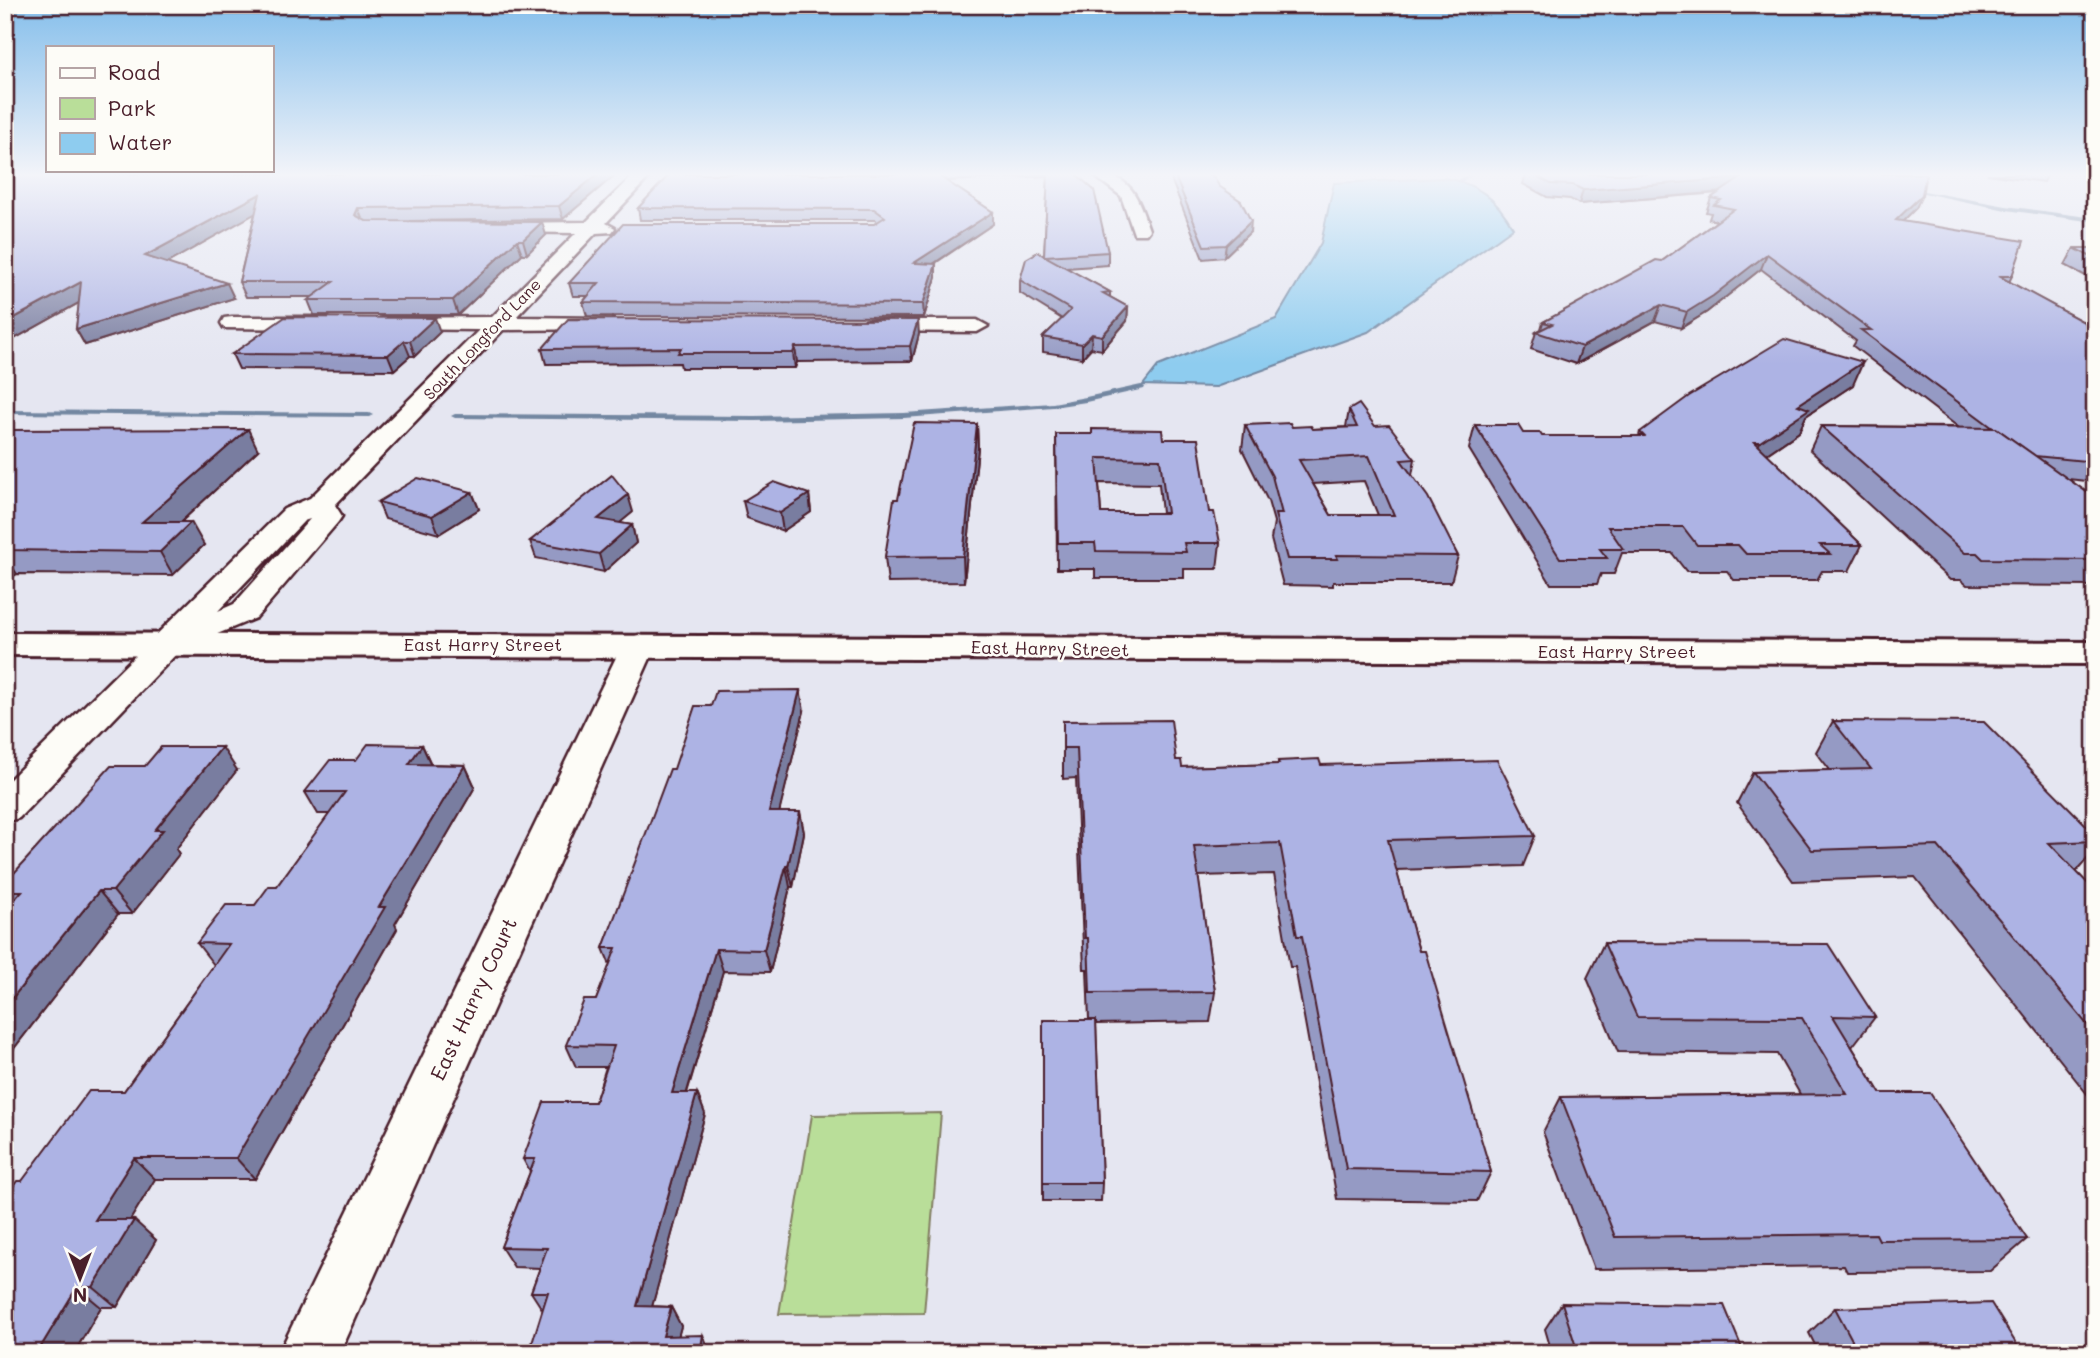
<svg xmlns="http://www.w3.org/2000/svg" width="2100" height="1358" font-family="Mali,sans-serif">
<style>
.green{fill:#b9de99;stroke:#827e62;stroke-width:2}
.water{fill:#8eccef;stroke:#7387a1;stroke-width:2}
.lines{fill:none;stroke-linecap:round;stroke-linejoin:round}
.stream{fill:#7387a1;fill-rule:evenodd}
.minor-casing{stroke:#4a1f2b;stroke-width:5}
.secondary-casing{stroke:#4a1f2b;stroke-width:6}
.minor{fill:#fdfcf7;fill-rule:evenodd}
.secondary{fill:#fdfcf7;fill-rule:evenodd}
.wall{fill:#959ac4;stroke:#4a1f2b;stroke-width:2;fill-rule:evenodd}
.shaded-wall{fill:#797da0;stroke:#4a1f2b;stroke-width:2}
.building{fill:#adb3e4;stroke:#4a1f2b;stroke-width:2;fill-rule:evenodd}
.labels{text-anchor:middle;stroke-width:5;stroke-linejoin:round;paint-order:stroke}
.far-street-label{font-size:16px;fill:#4a1f2b;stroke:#fdfcf7}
.street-label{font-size:18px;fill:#4a1f2b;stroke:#fdfcf7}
.near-street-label{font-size:21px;fill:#4a1f2b;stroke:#fdfcf7}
</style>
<rect width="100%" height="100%" fill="#e5e6f1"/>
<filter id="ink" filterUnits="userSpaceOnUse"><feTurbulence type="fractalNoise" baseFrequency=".0143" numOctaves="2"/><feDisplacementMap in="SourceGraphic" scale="14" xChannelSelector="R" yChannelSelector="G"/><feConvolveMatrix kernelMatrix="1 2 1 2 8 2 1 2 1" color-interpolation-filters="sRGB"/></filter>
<g filter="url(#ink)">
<polygon class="green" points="941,1113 924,1313 779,1314 812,1115"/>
<path class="water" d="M1443,178C1476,182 1497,199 1513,228L1368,332L1216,387L1143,385L1158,366L1276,319L1321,243L1334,183Z"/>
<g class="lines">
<g class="stream">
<polygon points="1468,174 1473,174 1463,181 1459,181 1459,179"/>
<polygon points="1907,188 2006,206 2095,218 2095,222 2006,210 1909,190"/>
<polygon points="1141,385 1145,387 1144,389 1086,402 1053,407 904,418 754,421 455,418 451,416 455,414 754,416 904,413 1053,403 1086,397"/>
<polygon points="5,410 369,413 373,415 369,417 5,414"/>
</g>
<g class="minor-casing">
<g id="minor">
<path d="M635,174H652L606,223L615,228L612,232L596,233L516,317L610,318L621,324L618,329L503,330L335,505L342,516L338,522L256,618L181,649L19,818L5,822V784L284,509L310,498L479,330L389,329L381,328L378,323L381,318L492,317L576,233L497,232L491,231L488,227L491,223L586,222ZM310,519L234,604L218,611L304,521Z"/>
<path d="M1092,174C1132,173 1138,198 1149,230L1146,234H1134L1121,196Z"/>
<polygon points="232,317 326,317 337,323 326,329 224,328 221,323 224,318"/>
<polygon points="872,320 977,320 988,326 977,332 864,331 861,326 864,321"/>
<polygon points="639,635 651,638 656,645 340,1353 279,1353 622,645 627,638"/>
</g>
</g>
<g class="secondary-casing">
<polygon id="secondary" points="5,633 2095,642 2095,664 5,655"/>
</g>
<use href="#minor" class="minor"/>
<use href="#secondary" class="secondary"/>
</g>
<g class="wall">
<polygon points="5,174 616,174 563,219 410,221 546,235 527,254 522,254 458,315 314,315 308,300 312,297 246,297 239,282 255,213 167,263 234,298 85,345 76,329 79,303 5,344"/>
<polygon points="670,174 1076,174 1108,252 1108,265 1066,268 1110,292 1110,297 1128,307 1127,321 1102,350 1091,348 1082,358 1043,352 1043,337 1062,319 1020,293 1020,280 1044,256 1048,176 946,181 993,212 993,224 934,264 936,277 924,317 587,316 583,302 588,296 573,296 569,283 874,224 877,222 875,220 640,220 638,208"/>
<polygon points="1169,174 1208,174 1219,186 1250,232 1224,257 1203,259"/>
<polygon points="1526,174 1926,174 1916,208 1903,221 2012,276 2009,282 2095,328 2095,482 2068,479 2095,498 2095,586 1967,585 1961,580 1950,580 1810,450 1821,426 1958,427 1853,346 1856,341 1761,269 1707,312 1681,328 1655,321 1576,364 1531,349 1536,332 1541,329 1543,322 1662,261 1717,221 1709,219 1711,213 1706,212 1711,198 1719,193 1579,204 1570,199 1547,197 1523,184"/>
<polygon points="1987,174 2048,174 2044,182"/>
<polygon points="2074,248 2095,248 2095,281 2065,265"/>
<polygon points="440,332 415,356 410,356 394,370 239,369 232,354"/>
<polygon points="919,334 912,361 797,362 795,368 681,368 680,363 546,364 542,349"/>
<polygon points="1853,385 1806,416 1799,432 1767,454 1862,545 1849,571 1822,571 1817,580 1734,580 1727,571 1686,571 1672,553 1622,553 1614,574 1601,574 1597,584 1551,584 1469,449 1475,425 1542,436 1639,436 1640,432"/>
<path d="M1349,410L1375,426L1415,459L1412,475L1458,556L1451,582H1333V586L1283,585L1271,539L1274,522L1268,501L1242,449L1245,425L1313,429L1346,427ZM1364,481L1378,515H1331L1313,484Z"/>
<polygon points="977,424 978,448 964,582 888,583 885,557 898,499"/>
<polygon points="5,430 258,450 181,522 204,545 173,575 17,574 10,578 5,578"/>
<path d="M1056,434L1163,439L1209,512L1220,543L1217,569H1184V578H1095V569H1057ZM1099,483L1159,484L1162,513H1101Z"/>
<polygon points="472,492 479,509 439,534 385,519 378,502"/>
<polygon points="809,494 811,512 783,531 747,518 743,501"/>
<polygon points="633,512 619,523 632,525 636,543 604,572 536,558 530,541"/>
<polygon points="804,711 779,812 800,812 804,833 793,887 790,887 770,972 723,971 687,1093 697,1093 705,1114 652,1306 671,1307 681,1326 678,1336 711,1353 542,1309 531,1292 540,1268 514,1267 501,1247 530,1172 523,1159 595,1102 606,1067 576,1067 566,1045 596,1000 610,965 603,948 674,769"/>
<polygon points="1063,721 1176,760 1182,767 1278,764 1278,761 1321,765 1535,836 1523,866 1396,870 1419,951 1491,1172 1477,1201 1337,1199 1295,967 1290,967 1274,874 1198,876 1215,992 1210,1022 1096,1024 1102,1183 1101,1201 1043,1201 1043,1020 1089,1020 1087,969 1084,969 1076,778 1063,779"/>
<polygon points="1833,721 2095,834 2095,850 2076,872 2095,891 2095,1104 1915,877 1793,881 1737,803 1753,772 1830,770 1816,752"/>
<polygon points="422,745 431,764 465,765 475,787 395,924 397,929 255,1179 155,1179 130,1220 156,1240 117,1307 101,1307 74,1353 5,1353 22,1181 124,1091 214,965 197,943 255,905 277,886 330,814 318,814 305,792 356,760"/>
<polygon points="145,766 237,770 176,849 179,854 132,914 118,914 5,1060 5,910 10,905 5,899 5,883"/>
<polygon points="1604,943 1875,1017 1852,1047 1880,1093 2027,1239 1990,1271 1847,1272 1844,1266 1594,1269 1543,1132 1561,1097 1800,1094 1777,1054 1618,1052 1587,978"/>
<polygon points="1562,1303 1744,1353 1552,1353 1545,1329"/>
<polygon points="1835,1308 2022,1353 1819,1353 1809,1333"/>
</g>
<g class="shaded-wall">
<polygon points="598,174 616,174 563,219 559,206"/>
<polygon points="1741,178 1736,191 1579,204 1583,190"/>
<polygon points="260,194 265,208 153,271 145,256"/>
<polygon points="1922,195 1916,208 1889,235 1896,220"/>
<polygon points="358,208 363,221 355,215"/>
<polygon points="993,212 993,224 915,276 914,263"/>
<polygon points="1251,221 1250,232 1224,257 1226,245"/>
<polygon points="542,222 546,235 527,254 523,240"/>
<polygon points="517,240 522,254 458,315 453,300"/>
<polygon points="1767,254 1761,269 1707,312 1681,328 1687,312"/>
<polygon points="936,264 936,277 924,317 923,304"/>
<polygon points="81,282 89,297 5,344 5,323"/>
<polygon points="227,283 234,298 85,345 76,329"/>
<polygon points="1661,305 1655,321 1576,364 1582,347"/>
<polygon points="1128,307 1127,321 1102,350 1102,336"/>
<polygon points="435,318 440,332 415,356 410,341"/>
<polygon points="918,320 919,334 912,361 910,346"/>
<polygon points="1092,334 1091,348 1082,358 1082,344"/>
<polygon points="404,341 410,356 394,370 388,355"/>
<polygon points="795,347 797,362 795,368 793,353"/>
<polygon points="1863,362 1853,385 1806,416 1799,432 1749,466 1760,442 1798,405"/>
<polygon points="977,424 978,448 964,582 963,556"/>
<polygon points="248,429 258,450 156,545 142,522"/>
<polygon points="472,492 479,509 439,534 432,516"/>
<polygon points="809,494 811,512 783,531 780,513"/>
<polygon points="628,495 633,512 603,537 598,519"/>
<polygon points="191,522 204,545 173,575 160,552"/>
<polygon points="632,525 636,543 604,572 599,554"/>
<polygon points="5,557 17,574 10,578 5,572"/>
<polygon points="800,690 804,711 774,834 769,812"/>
<polygon points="422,745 432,767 409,764"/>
<polygon points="222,747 237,770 176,849 179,854 132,914 113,891 155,830"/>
<polygon points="465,765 475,787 395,924 397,929 255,1179 236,1158 379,907"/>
<polygon points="800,812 804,833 793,887 788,866"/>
<polygon points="786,866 790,887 770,972 764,950"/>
<polygon points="99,891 118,914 5,1060 5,1007"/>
<polygon points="716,949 723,971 680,1115 672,1093"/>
<polygon points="697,1093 705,1114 647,1325 637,1306"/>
<polygon points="134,1158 155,1179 118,1240 95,1220"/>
<polygon points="134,1220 156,1240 117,1307 93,1287"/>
<polygon points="77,1287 101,1307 74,1353 37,1353"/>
<polygon points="671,1307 681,1326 674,1353 663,1336"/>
<polygon points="703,1335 711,1353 700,1353"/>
</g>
<g class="building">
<polygon points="5,174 598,174 559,206 358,208 355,215 366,221 542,222 523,240 517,240 453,300 308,300 333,282 239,282 260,194 145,256 227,283 76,329 81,282 5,323"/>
<polygon points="670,174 936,174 993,212 914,263 936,264 923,304 583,302 599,283 569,283 623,224 874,224 885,217 874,209 638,208"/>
<polygon points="1048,174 1076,174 1094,190 1108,252 1045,256 1110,292 1103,293 1128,307 1102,336 1092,334 1082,344 1043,337 1071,310 1020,280 1026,259 1038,252 1044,256"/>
<polygon points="1174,174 1208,174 1214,177 1219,186 1241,201 1251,221 1226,245 1204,246"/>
<polygon points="1533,174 1926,174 1922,195 1896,220 2024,241 2012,276 1999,276 2095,328 2095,462 2035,456 1996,428 1993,428 1861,330 1871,330 1767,254 1713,296 1687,312 1661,305 1582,347 1536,332 1552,324 1543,322 1656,260 1662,261 1734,209 1714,205 1721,200 1711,198 1741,178 1583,190 1573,185 1551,184"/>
<polygon points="2074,248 2095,248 2095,259"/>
<polygon points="285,317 435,318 410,341 404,341 388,355 232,354"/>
<polygon points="568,319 918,320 910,346 795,347 793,353 678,353 681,348 542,349"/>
<polygon points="1784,339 1863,362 1798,405 1809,409 1760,442 1755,442 1862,545 1820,545 1830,554 1746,554 1738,545 1697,545 1683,527 1608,527 1623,549 1600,549 1607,558 1560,558 1475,425 1518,425 1523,433 1540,433 1542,436 1644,436 1640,432 1689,396"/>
<path d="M1359,404L1375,426L1389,425L1415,459L1401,460L1428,497L1458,556L1336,555L1338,559H1287L1275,514H1282L1272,476L1245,425L1290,423L1292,427L1311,426L1313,429L1357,427L1349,410ZM1369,456L1394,515H1331L1299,460Z"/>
<polygon points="914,423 977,424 963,556 885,557 894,499 898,499"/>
<polygon points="1821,426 1996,428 2095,498 2095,560 1983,559 1977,553 1965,553"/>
<polygon points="248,429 142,522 191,522 160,552 5,550 5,430"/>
<path d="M1092,429L1162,430L1163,439H1198L1209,512H1214L1220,543H1184L1186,552L1096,551L1095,543H1058L1056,434H1092ZM1097,458L1160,459L1167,513H1101Z"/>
<polygon points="612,475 628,495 598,519 632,525 599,554 530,541"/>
<polygon points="418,478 472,492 432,516 378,502"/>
<polygon points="774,482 809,494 780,513 743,501"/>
<polygon points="800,690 769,812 800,812 788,866 786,866 764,950 716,949 672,1093 697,1093 637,1306 671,1307 663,1336 703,1335 700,1353 529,1353 548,1292 531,1292 547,1248 501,1247 535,1159 523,1159 544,1102 595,1102 614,1046 566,1045 584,1000 596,1000 616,948 603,948 670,769 674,769 695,706 711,706 716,691"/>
<polygon points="1171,720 1176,760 1181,760 1182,767 1279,764 1278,761 1319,759 1321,765 1497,760 1535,836 1388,840 1419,951 1425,951 1491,1172 1346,1169 1302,936 1297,936 1280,843 1194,846 1215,992 1090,993 1088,938 1085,938 1077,748 1063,748 1063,721"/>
<polygon points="1833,721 1984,722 2095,834 2095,841 2049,843 2095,891 2095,1034 1938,846 1812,850 1753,772 1871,769"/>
<polygon points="368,744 422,745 409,764 465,765 379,907 385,907 236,1158 134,1158 95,1220 134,1220 93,1287 77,1287 37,1353 5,1353 5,1198 17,1181 22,1181 89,1091 124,1091 229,944 197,943 226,905 255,905 269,886 277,886 345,792 305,792 330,760 356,760"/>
<polygon points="161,747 222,747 155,830 163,830 113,891 99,891 5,1007 5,910 22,891 5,891 5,883 111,766 145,766"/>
<polygon points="1604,943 1828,944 1875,1017 1833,1016 1880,1093 1930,1093 2027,1239 1879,1240 1876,1234 1615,1237 1561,1097 1847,1094 1802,1018 1637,1017"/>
<polygon points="1043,1020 1096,1020 1102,1183 1043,1183"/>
<polygon points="1562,1303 1724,1305 1744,1353 1578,1353"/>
<polygon points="1991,1303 2022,1353 1859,1353 1835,1308"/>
</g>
</g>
<linearGradient id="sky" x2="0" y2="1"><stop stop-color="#84beeb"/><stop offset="0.48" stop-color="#f3f4f9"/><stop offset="1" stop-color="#f3f4f9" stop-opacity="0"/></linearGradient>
<rect width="2100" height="364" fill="url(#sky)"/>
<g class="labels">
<g class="far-street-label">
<text transform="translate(482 339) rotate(-46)" y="6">South Longford Lane</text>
</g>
<g class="street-label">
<text x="483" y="651">East Harry Street</text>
<text transform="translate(1050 649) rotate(1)" y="6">East Harry Street</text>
<text x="1617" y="658">East Harry Street</text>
</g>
<g class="near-street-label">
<text transform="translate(474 999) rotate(-65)" y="7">East Harry Court</text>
</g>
</g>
<rect width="2100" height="1358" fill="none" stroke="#fdfcf7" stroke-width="28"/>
<rect x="14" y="14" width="2072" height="1330" fill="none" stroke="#4a1f2b" stroke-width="2.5" filter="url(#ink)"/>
<rect x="46" y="46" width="228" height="126" fill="#fdfcf7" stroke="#b5a4a5" stroke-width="2"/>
<rect x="60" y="68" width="35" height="10" fill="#fdfcf7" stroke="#b5a4a5" stroke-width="2"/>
<text x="108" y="80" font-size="21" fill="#4a1f2b">Road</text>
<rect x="60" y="98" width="35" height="21" fill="#b9de99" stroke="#b5a4a5" stroke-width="2"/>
<text x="108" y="116" font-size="21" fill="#4a1f2b">Park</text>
<rect x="60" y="133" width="35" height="21" fill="#8eccef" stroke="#b5a4a5" stroke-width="2"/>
<text x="108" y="150" font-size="21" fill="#4a1f2b">Water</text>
<g transform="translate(80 1278) rotate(180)" stroke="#fdfcf7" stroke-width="5" paint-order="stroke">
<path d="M0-5L12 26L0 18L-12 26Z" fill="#4a1f2b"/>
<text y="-10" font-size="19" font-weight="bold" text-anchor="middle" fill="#4a1f2b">N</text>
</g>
</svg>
